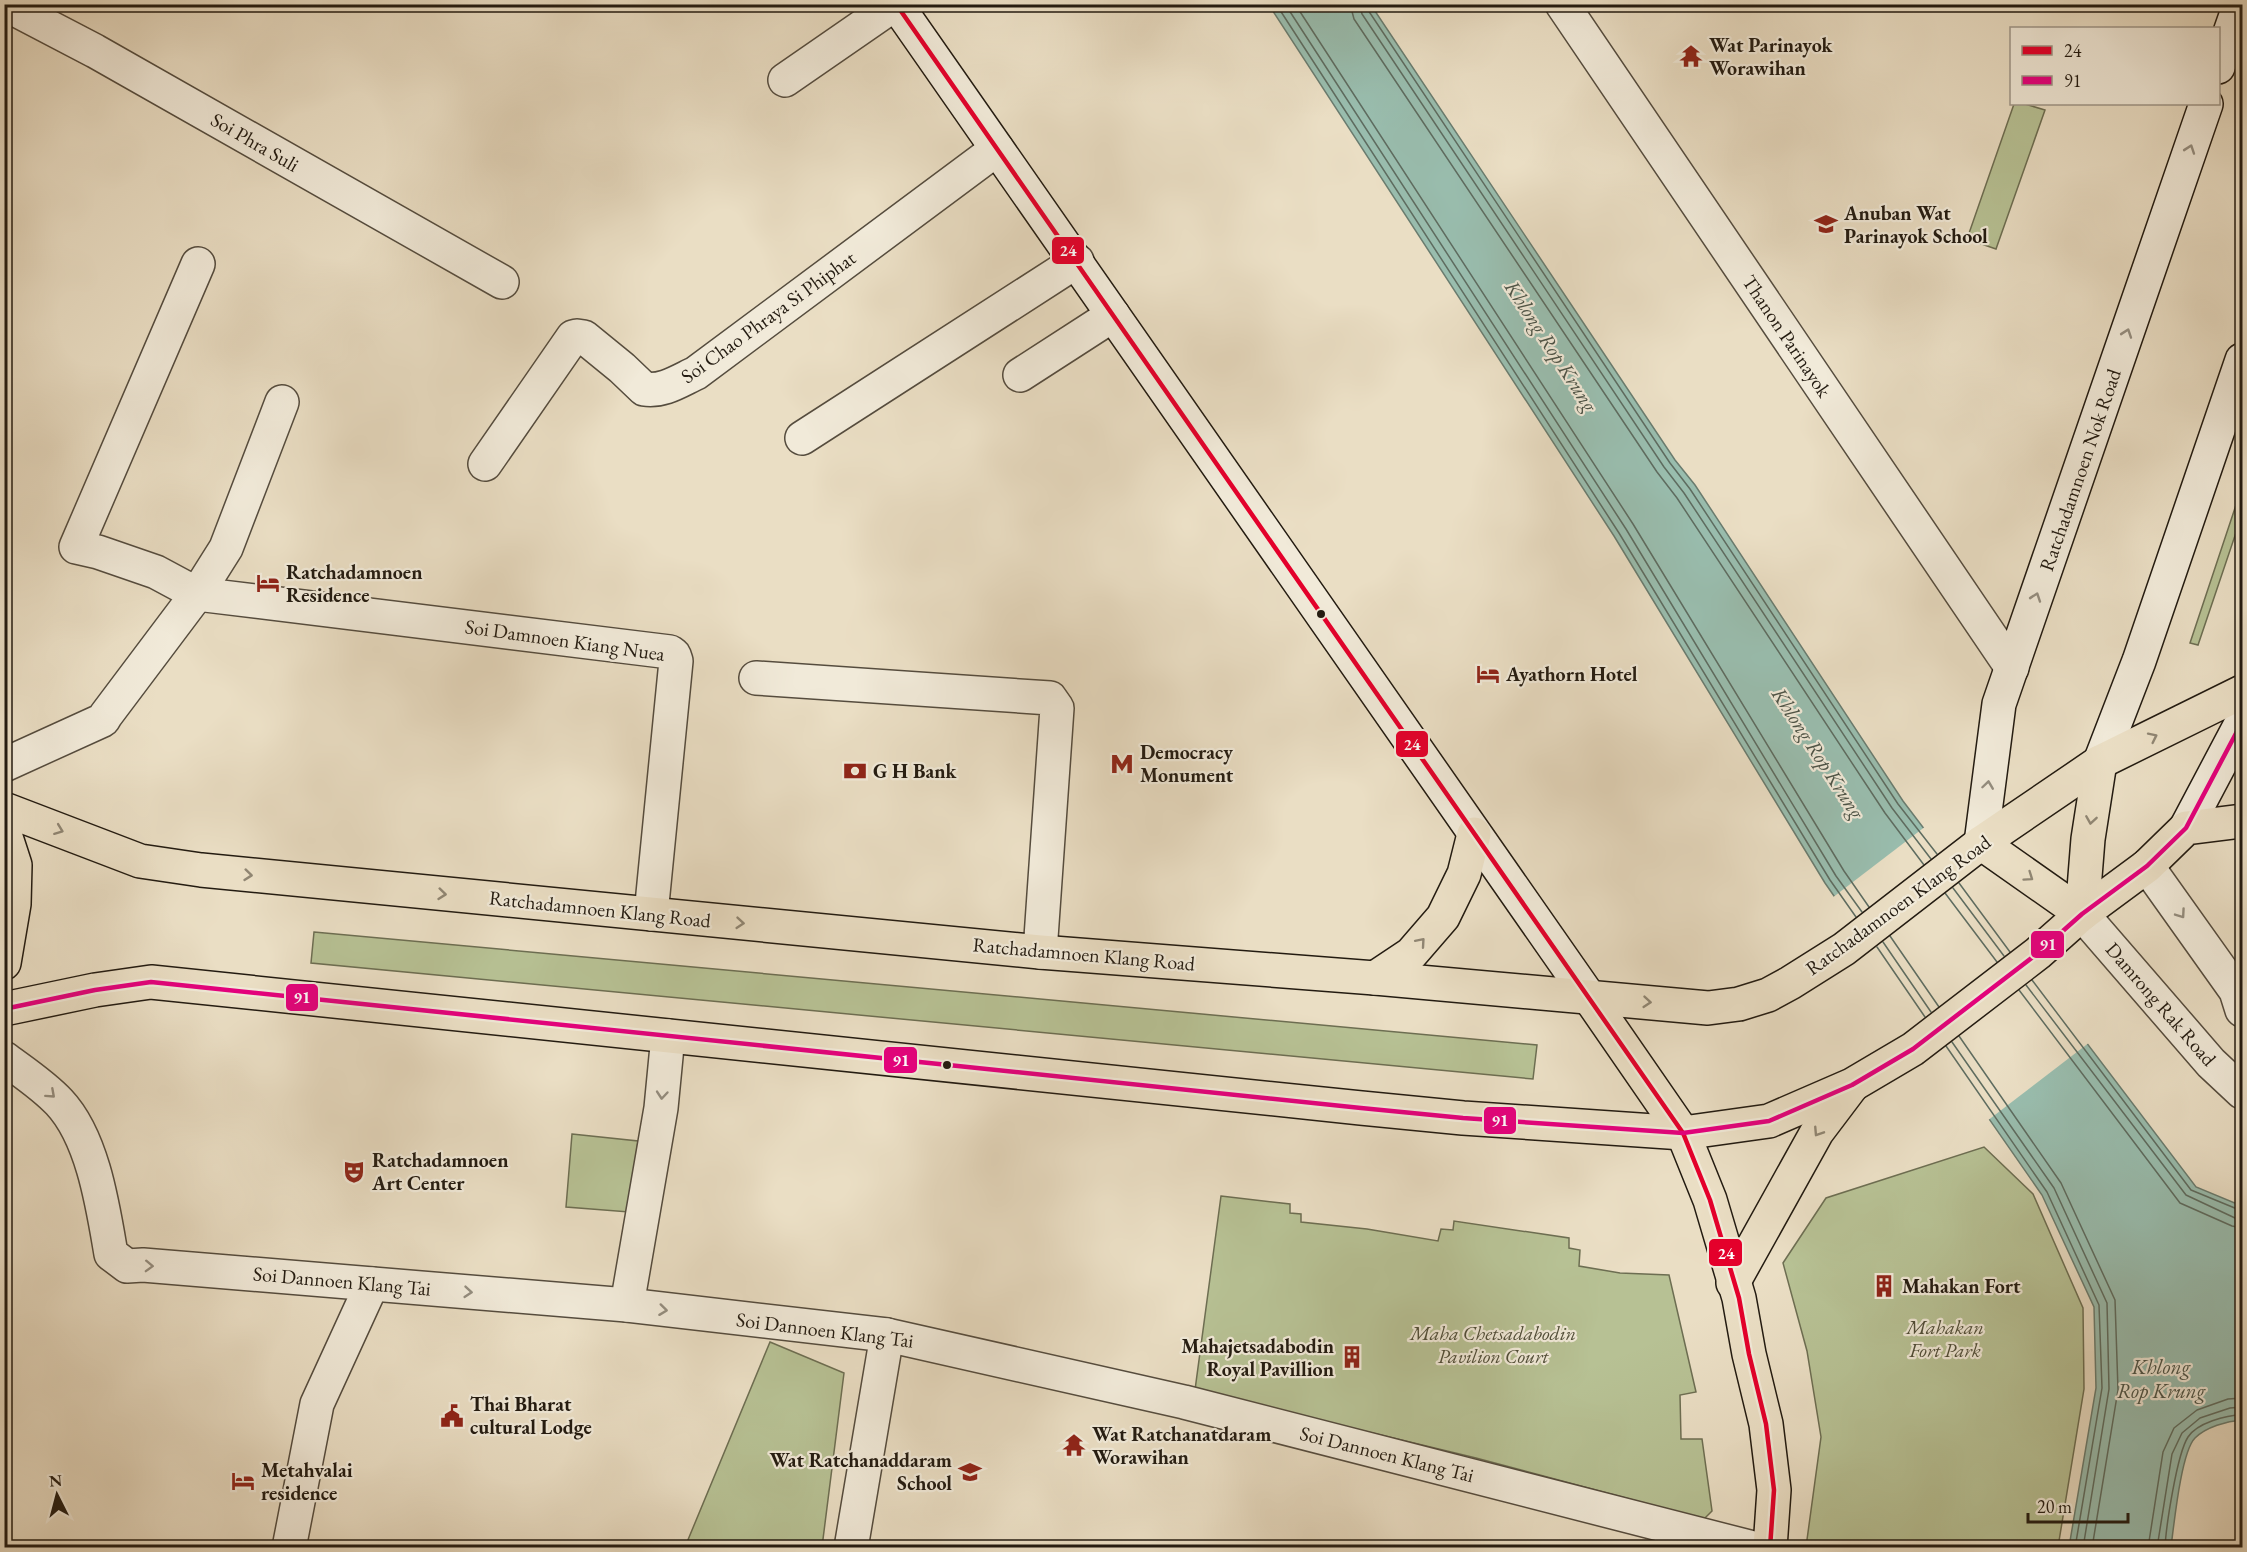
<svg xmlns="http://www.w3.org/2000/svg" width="2247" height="1552" font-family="'EB Garamond',serif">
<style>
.green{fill:#b7c194;stroke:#6d6e52;stroke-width:1.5}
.water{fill:#99bdae;stroke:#6a7c6f;stroke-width:1.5}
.pier{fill:#eadec4}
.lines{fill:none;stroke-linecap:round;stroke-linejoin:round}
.shore{stroke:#5e6c60;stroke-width:1.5}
.minor-casing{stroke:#554c3e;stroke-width:36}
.secondary-casing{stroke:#231b11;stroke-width:36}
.primary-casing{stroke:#231b11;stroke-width:36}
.minor{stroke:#f1ead9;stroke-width:33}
.secondary{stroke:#f1ead9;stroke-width:33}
.primary{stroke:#eadec4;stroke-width:33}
.bus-1-casing{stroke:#f1ead9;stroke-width:9}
.bus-2-casing{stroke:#f1ead9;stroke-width:9}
.bus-1{stroke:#e4002b;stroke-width:4.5}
.bus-2{stroke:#e5007d;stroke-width:4.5}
.oneway{stroke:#948d7f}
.oneway2{stroke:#908673}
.bus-dot{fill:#231b11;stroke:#f1ead9;stroke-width:2}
.labels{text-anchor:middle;stroke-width:4.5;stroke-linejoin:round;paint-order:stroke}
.poi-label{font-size:20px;font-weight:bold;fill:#231b11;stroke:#f1ead9;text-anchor:start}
.street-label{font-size:20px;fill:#231b11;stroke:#f1ead9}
.park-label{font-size:20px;font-style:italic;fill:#4f4d38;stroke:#f1ead9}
.water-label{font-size:21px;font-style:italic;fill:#4c5448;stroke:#f1ead9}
.line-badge{stroke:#f1ead9;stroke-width:2}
.badge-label{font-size:16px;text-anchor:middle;font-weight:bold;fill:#fff}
</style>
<rect width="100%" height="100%" fill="#eadec4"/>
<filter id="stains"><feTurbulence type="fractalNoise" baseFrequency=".00333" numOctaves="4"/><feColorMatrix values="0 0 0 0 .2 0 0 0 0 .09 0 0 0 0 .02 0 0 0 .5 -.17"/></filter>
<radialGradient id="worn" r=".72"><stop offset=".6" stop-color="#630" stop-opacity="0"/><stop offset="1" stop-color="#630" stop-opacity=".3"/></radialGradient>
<g class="green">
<polygon points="2014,104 2025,104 2045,110 1996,249 1967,239"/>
<polygon points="2242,487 2242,515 2198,645 2190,643"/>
<polygon points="314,932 1537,1045 1533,1079 311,963"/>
<polygon points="572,1134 638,1141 629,1212 566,1207"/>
<polygon points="1984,1147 2033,1194 2083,1308 2084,1389 2058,1547 1806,1547 1821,1437 1807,1351 1783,1263 1826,1198"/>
<polygon points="1221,1196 1290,1204 1290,1213 1301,1214 1301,1222 1367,1229 1438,1241 1441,1229 1453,1230 1454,1221 1569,1238 1569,1248 1580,1250 1579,1266 1620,1273 1669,1275 1696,1392 1680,1395 1681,1439 1702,1439 1712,1511 1704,1519 1476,1458 1195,1390"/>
<polygon points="770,1342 844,1373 822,1547 685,1547"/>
</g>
<path class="water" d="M1269,5H1371L1675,460L1695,485L1903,801L2196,1187L2242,1206V1420C2227,1421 2206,1427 2195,1438C2181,1452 2174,1525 2171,1547H2069L2096,1388L2094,1307L2042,1195L1825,883L1614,536Z"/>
<polygon class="pier" points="1926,826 2090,1042 1987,1121 1832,898"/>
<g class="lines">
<g class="shore">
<polyline points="1276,4 1619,533 1830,880 1856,917"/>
<polyline points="1285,4 1626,529 1836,876 1862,912"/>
<polyline points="1295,4 1633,524 1844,871 1869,907"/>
<polyline points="1350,4 1354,19 1657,472 1677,498 1885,813 1924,865"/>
<polyline points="1359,4 1362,14 1664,467 1684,493 1892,808 1931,859"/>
<polyline points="1367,4 1368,10 1670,463 1690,489 1898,804 1937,854"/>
<polyline points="1959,883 2010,952"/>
<polyline points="1953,888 2004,956"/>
<polyline points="1945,893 1997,962"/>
<polyline points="1890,936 1939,1007"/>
<polyline points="1883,942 1931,1012"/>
<polyline points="1877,947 1925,1017"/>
<polyline points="2032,980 2191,1190 2242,1211"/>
<polyline points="2026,985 2186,1195 2235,1218 2242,1219"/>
<polyline points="2019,990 2180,1203 2232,1226 2242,1228"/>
<polyline points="1959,1036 2061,1183 2115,1300 2118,1390 2092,1548"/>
<polyline points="1952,1042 2054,1188 2107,1303 2109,1389 2083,1548"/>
<polyline points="1946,1046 2047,1192 2099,1305 2102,1388 2075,1548"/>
<polyline points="2148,1548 2163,1452 2174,1428 2197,1410 2228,1399 2242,1398"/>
<polyline points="2157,1548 2172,1454 2182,1433 2200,1418 2230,1408 2242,1407"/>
<path d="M2165,1548C2166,1526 2177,1454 2188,1437C2197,1423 2226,1415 2242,1415"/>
</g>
<g class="minor-casing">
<g id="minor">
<polyline points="5,4 95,51 502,282"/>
<polyline points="1562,4 2012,668"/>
<polyline points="785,80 895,4"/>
<polyline points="198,264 76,547 98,552 156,572 197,594 670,652 674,655 676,661 651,914"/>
<polyline points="1020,375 1113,315"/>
<polyline points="802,438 1077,261"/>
<path d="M485,464L573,337L577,336L584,337L622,368L644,389C663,392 679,381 696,373L997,149"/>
<polyline points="756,678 1050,698 1057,708 1040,952"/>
<polyline points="4,765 103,720 106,715 197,594 226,548 282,402"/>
<polyline points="2147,866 2236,991 2242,1010"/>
<polyline points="2082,914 2211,1063 2242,1092"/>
<path d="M4,1058C23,1072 43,1085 59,1102C93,1138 103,1207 111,1254L127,1266L143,1265L627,1305L887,1335L1184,1402L1753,1548"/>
<polyline points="627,1305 661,1108 668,1036"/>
<polyline points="289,1548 317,1404 372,1284"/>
<polyline points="851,1548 887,1335"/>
</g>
</g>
<g class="secondary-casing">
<g id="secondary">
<polyline points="896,4 1589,997"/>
<polyline points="2218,67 2240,4"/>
<polyline points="2100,762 2139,661 2242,360"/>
<polyline points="2186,828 2242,722"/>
<polyline points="1981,843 1999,704 2206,104"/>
</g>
</g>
<g class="primary-casing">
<g id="primary">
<polyline points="4,809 140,861 201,870 1040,952 1375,978 1708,1008 1739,1004 1768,995 1790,983 1844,949 1981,843 2100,762 2242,692"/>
<polyline points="4,831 15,865 14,904 4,963"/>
<polyline points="1981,843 2082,914"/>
<polyline points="2082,914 2088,839 2100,762"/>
<polyline points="1375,978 1411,954 1443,917 1464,874 1474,834"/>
<polyline points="1589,997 1683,1133 1710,1200 1739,1298 1749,1354 1766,1424 1774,1490 1770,1548"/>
<polyline points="4,1009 95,990 151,982 1361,1108 1463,1118 1683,1133 1769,1121 1852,1085 1913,1049 2038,953 2082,914 2147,866 2186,828 2242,821"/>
<polyline points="1733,1283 1817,1132 1851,1087"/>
</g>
</g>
<use href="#minor" class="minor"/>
<use href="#secondary" class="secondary"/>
<use href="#primary" class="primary"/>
<g class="bus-1-casing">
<polyline id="bus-1" points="896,4 1683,1133 1710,1200 1739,1298 1749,1354 1766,1424 1774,1490 1770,1548"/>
</g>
<g class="bus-2-casing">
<polyline id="bus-2" points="4,1009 95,990 151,982 1361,1108 1463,1118 1683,1133 1769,1121 1852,1085 1913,1049 2038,953 2082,914 2147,866 2186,828 2242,722"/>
</g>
<use href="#bus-1" class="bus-1"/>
<use href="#bus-2" class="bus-2"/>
</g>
<defs><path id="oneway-chevron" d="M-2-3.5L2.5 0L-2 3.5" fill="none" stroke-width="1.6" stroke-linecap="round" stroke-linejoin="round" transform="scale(1.5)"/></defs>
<g class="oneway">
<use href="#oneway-chevron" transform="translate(2190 149) rotate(-71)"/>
<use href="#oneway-chevron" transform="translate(2127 333) rotate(-71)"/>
<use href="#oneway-chevron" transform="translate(2036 597) rotate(-71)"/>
<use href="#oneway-chevron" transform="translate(1988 785) rotate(-82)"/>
<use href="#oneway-chevron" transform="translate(2181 914) rotate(55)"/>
<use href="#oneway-chevron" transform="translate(51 1094) rotate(42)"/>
<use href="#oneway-chevron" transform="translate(662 1095) rotate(95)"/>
<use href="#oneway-chevron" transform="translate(149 1266) rotate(2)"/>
<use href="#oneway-chevron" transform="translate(468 1292) rotate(5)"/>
<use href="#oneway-chevron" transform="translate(663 1310) rotate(7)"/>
</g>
<g class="oneway2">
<use href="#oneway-chevron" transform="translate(2153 737) rotate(-26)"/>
<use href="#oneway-chevron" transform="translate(2091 820) rotate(99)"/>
<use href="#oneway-chevron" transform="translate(59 830) rotate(21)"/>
<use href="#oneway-chevron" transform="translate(248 875) rotate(6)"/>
<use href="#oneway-chevron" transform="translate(2029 877) rotate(35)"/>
<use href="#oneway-chevron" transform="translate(442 894) rotate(6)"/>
<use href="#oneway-chevron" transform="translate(740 923) rotate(5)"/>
<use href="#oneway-chevron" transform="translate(1421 942) rotate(-49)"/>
<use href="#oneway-chevron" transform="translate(1647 1002) rotate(5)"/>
<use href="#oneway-chevron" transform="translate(1818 1132) rotate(123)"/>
</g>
<defs>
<g id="temple-bare" transform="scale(1.8)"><path d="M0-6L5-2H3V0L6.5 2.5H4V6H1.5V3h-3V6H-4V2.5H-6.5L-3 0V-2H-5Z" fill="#8f2418" stroke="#f1ead9" stroke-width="2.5" paint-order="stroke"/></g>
<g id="school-bare" transform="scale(1.8)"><path d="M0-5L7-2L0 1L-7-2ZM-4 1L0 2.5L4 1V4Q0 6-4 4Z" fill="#8f2418" stroke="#f1ead9" stroke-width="2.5" paint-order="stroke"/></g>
<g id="hotel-bare" transform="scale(1.8)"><path d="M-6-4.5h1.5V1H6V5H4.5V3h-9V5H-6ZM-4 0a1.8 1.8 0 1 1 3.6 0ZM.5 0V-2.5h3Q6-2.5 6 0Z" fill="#8f2418" stroke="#f1ead9" stroke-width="2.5" paint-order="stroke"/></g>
<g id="metro-bare" transform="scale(1.8)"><path d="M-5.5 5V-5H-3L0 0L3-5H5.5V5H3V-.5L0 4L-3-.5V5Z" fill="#8f2418" stroke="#f1ead9" stroke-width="2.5" paint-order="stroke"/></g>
<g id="bank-bare" transform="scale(1.8)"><path d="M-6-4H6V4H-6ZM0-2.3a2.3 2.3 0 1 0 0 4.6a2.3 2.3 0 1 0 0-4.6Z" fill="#8f2418" stroke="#f1ead9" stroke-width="2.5" paint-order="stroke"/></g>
<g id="theatre-bare" transform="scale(1.8)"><path d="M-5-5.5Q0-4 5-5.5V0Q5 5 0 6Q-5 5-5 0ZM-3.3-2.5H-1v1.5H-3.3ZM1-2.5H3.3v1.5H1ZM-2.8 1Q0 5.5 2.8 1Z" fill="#8f2418" stroke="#f1ead9" stroke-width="2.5" paint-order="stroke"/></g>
<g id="building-bare" transform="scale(1.8)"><path d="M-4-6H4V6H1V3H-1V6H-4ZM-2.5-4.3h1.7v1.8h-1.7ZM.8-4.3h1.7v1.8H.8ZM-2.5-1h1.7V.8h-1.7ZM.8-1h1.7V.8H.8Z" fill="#8f2418" stroke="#f1ead9" stroke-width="2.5" paint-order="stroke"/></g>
<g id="civic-bare" transform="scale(1.8)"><path d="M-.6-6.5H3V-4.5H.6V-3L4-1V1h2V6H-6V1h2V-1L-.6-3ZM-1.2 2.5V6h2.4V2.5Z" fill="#8f2418" stroke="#f1ead9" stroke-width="2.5" paint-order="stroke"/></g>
</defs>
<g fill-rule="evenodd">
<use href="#temple-bare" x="1691" y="56"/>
<use href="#school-bare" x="1826" y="224"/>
<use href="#hotel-bare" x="268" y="583"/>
<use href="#hotel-bare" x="1488" y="674"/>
<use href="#metro-bare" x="1122" y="764"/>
<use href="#bank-bare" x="855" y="771"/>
<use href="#theatre-bare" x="354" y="1172"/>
<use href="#building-bare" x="1884" y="1286"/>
<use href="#building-bare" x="1352" y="1357"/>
<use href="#civic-bare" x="452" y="1416"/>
<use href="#temple-bare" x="1074" y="1445"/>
<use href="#school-bare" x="970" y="1472"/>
<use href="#hotel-bare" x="243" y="1481"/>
</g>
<g class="bus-dot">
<circle cx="1321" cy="614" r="5"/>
<circle cx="947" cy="1065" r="5"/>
</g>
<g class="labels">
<g class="poi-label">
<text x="1709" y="52">Wat Parinayok<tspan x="1709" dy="23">Worawihan</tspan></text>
<text x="1844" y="220">Anuban Wat<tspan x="1844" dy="23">Parinayok School</tspan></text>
<text x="286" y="579">Ratchadamnoen<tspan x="286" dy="23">Residence</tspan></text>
<text x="1506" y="681">Ayathorn Hotel</text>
<text x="1140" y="759">Democracy<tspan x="1140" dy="23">Monument</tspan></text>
<text x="873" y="778">G H Bank</text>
<text x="372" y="1167">Ratchadamnoen<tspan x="372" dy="23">Art Center</tspan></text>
<text x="1902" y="1293">Mahakan Fort</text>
<text x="1334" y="1353" text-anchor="end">Mahajetsadabodin<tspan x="1334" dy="23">Royal Pavillion</tspan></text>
<text x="470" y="1411">Thai Bharat<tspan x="470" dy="23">cultural Lodge</tspan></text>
<text x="1092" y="1441">Wat Ratchanatdaram<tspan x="1092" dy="23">Worawihan</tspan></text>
<text x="952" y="1467" text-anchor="end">Wat Ratchanaddaram<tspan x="952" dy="23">School</tspan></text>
<text x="261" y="1477">Metahvalai<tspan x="261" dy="23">residence</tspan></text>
</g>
<g class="street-label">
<text transform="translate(255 142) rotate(30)" y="7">Soi Phra Suli</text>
<text transform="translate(768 317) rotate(-36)" y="7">Soi Chao Phraya Si Phiphat</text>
<text transform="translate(1787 336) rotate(56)" y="7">Thanon Parinayok</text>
<text transform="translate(2080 470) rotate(-71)" y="7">Ratchadamnoen Nok Road</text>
<text transform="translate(565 640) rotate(8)" y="7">Soi Damnoen Kiang Nuea</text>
<text transform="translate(1898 905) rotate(-36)" y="7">Ratchadamnoen Klang Road</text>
<text transform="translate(600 909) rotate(6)" y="7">Ratchadamnoen Klang Road</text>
<text transform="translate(1084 954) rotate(5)" y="7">Ratchadamnoen Klang Road</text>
<text transform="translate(2161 1004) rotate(49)" y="7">Damrong Rak Road</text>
<text transform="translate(342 1281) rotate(5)" y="7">Soi Dannoen Klang Tai</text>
<text transform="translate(825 1330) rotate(7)" y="7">Soi Dannoen Klang Tai</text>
<text transform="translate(1387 1454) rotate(14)" y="7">Soi Dannoen Klang Tai</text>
</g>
<g class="park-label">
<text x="1945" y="1334">Mahakan<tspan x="1945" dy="23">Fort Park</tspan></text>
<text x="1493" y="1340">Maha Chetsadabodin<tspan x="1493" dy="23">Pavilion Court</tspan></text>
</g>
<g class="water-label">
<text transform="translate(1551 346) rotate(57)" y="7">Khlong Rop Krung</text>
<text transform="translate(1818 753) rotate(57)" y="7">Khlong Rop Krung</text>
<text x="2161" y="1374">Khlong<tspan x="2161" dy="24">Rop Krung</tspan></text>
</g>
</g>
<g class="line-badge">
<rect x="1051" y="236" width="34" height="29" rx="6" fill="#e4002b"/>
<rect x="1395" y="730" width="34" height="28" rx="6" fill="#e4002b"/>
<rect x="2030" y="930" width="35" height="29" rx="6" fill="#e5007d"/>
<rect x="285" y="983" width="34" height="29" rx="6" fill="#e5007d"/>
<rect x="883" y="1046" width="35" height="28" rx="6" fill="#e5007d"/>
<rect x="1483" y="1106" width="34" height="29" rx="6" fill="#e5007d"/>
<rect x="1708" y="1238" width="35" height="29" rx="6" fill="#e4002b"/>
</g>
<g class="badge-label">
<text x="1068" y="256">24</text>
<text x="1412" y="750">24</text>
<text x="2048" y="950">91</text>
<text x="302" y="1003">91</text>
<text x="901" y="1066">91</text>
<text x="1500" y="1126">91</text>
<text x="1726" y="1259">24</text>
</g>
<rect width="2247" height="1552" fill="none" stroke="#eadec4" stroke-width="24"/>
<rect x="6" y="6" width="2235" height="1540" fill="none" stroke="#231b11" stroke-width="3"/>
<rect x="12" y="12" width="2223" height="1528" fill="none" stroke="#231b11" stroke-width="1.5"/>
<rect x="2010" y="27" width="210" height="78" fill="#f1ead9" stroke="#9f9789" stroke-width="1.5"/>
<rect x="2022" y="46" width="30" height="9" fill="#e4002b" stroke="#9f9789" stroke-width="1.5"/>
<text x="2064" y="57" font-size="18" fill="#231b11">24</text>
<rect x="2022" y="76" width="30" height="9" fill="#e5007d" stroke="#9f9789" stroke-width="1.5"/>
<text x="2064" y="87" font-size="18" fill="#231b11">91</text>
<g transform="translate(57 1495) rotate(354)" stroke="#f1ead9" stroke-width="4.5" paint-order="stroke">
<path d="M0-4.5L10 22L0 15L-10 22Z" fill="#231b11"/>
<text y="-9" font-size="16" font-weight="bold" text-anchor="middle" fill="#231b11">N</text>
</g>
<path d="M2028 1513v9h100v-9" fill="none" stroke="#231b11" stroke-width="3"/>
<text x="2037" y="1513" font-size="18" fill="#231b11" stroke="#f1ead9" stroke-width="4.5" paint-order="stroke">20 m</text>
<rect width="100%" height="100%" filter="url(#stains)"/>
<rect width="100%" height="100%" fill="url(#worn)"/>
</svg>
